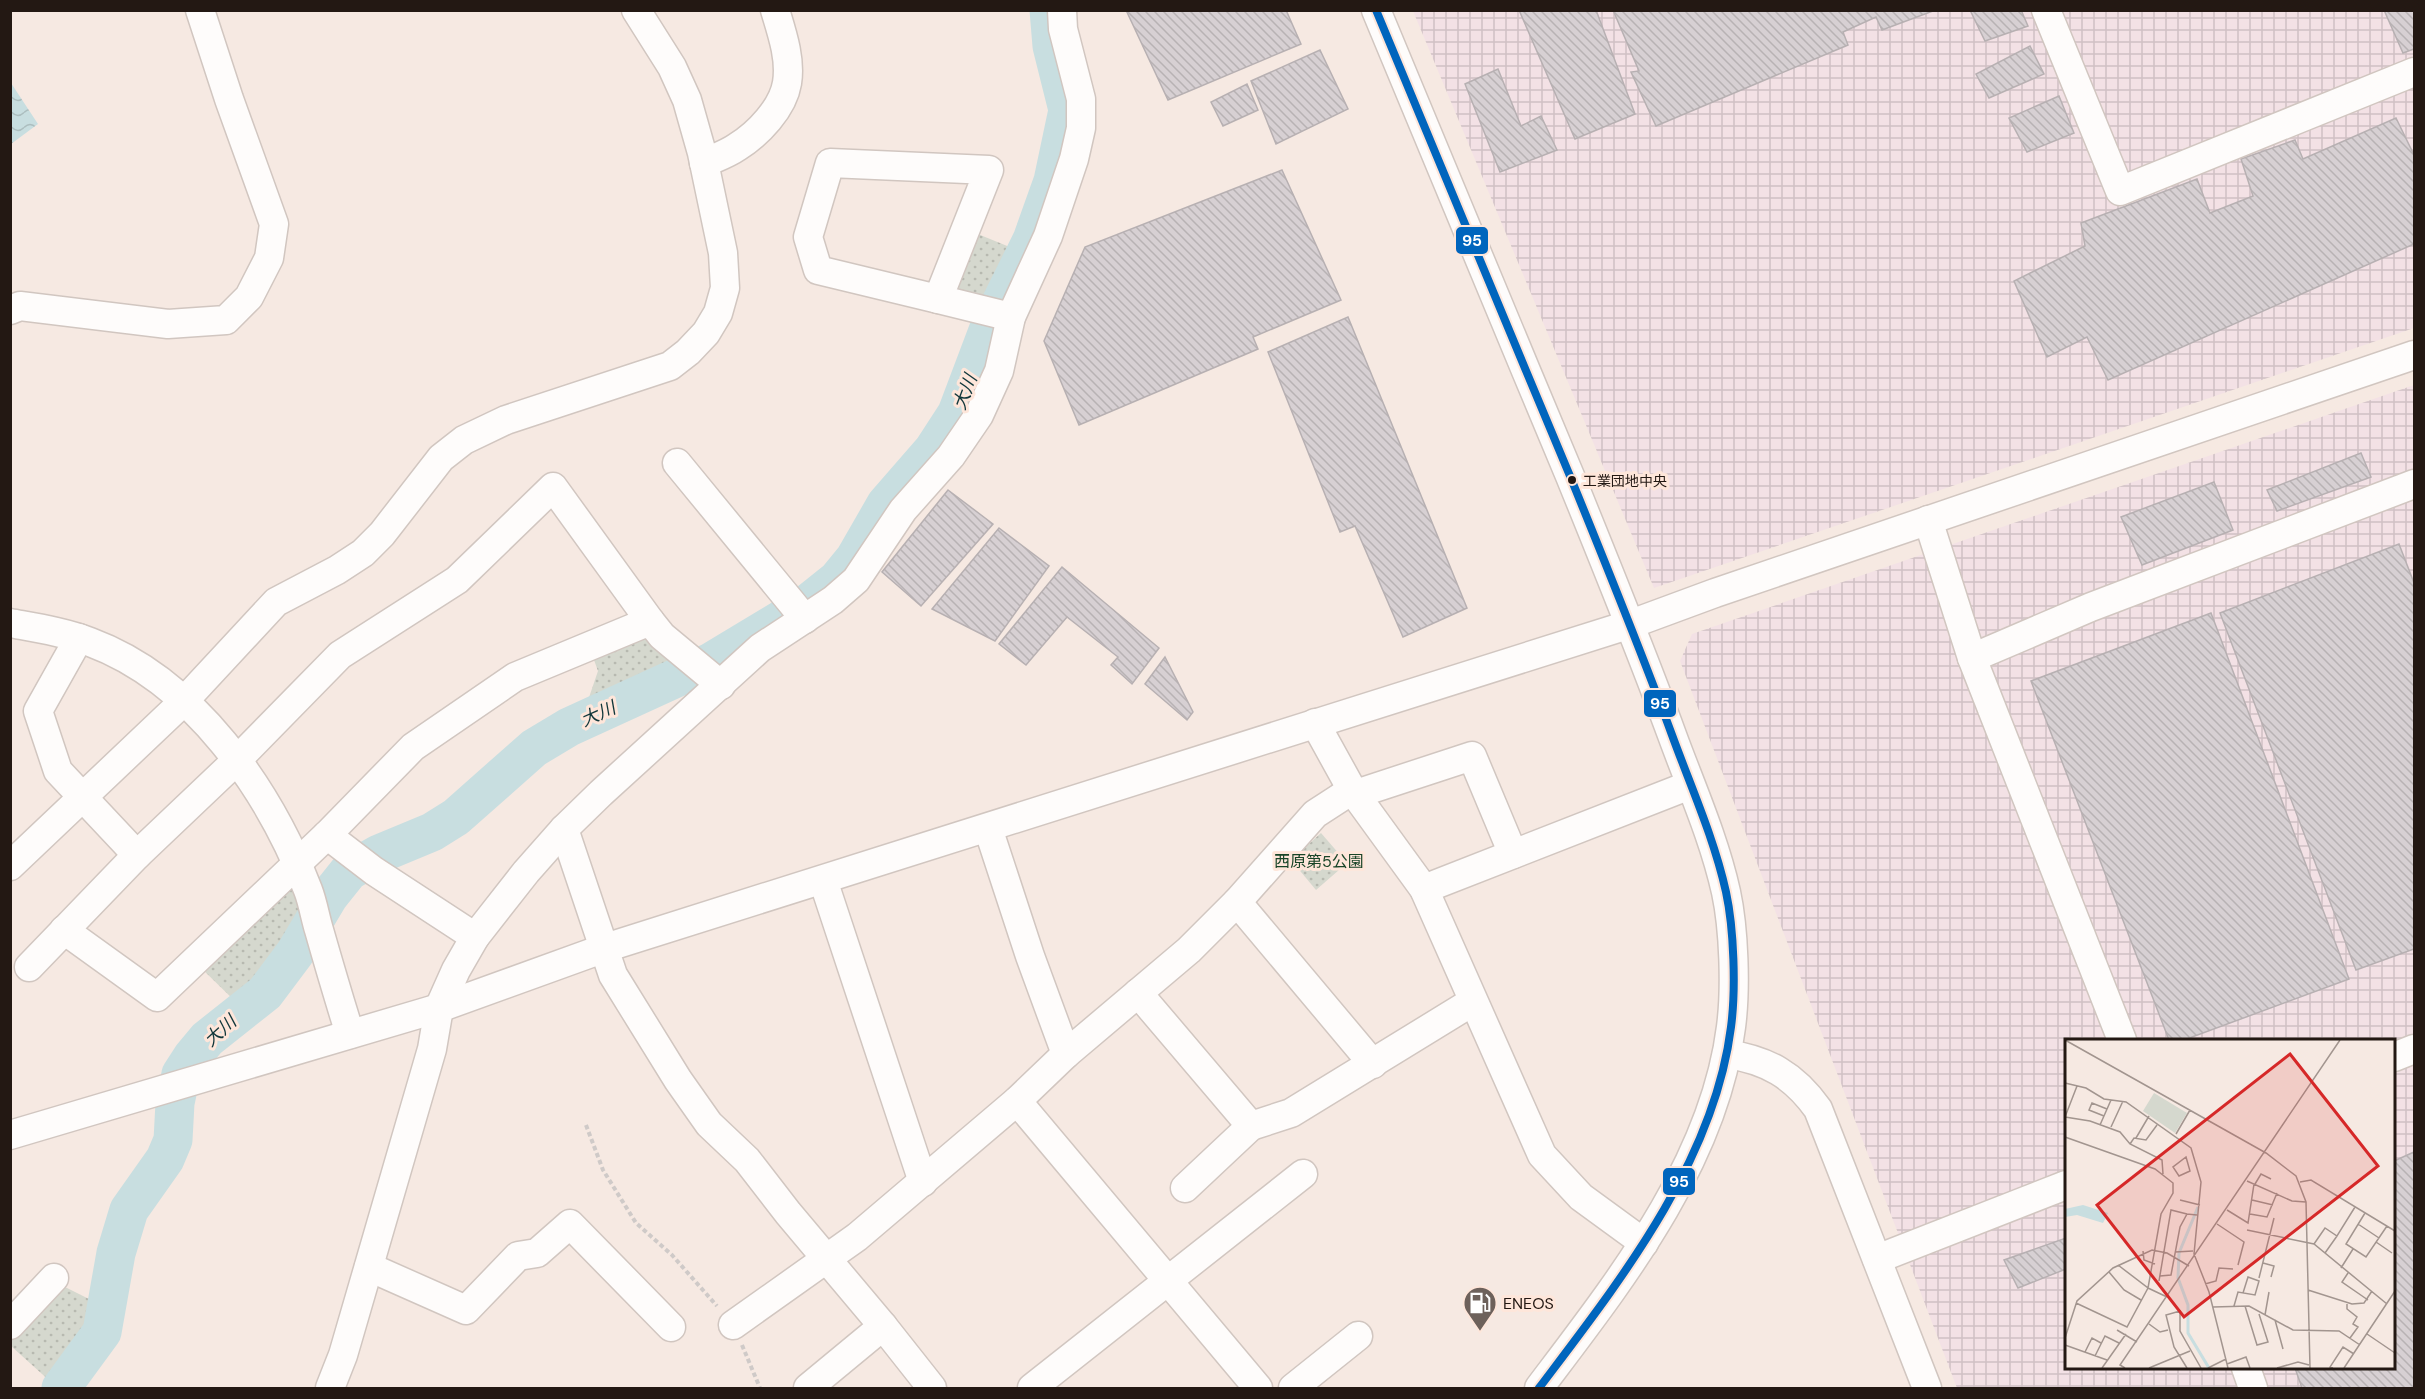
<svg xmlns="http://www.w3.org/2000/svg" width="2425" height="1399" font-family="'DM Sans','Noto Sans JP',sans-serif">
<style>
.industrial{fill:url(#industrial-grid);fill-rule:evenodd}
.grass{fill:url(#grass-dots)}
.water{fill:url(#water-waves)}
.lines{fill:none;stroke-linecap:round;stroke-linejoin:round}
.river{stroke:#c8dee0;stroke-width:39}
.building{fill:url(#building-back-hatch);stroke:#b7b0b2;stroke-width:1.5}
.minor-casing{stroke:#d1c6c0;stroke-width:31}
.path{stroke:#cfcac8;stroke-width:4;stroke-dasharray:4.5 3;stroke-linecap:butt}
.minor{stroke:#fefcfb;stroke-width:28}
.bus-1-casing{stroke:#fee6da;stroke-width:12}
.bus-1{stroke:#0065bd;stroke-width:8}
.bus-dot{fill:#231813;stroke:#fee6da;stroke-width:2}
.labels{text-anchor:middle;stroke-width:6;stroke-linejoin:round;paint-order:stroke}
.bus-label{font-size:14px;fill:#231813;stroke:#fee6da;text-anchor:start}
.park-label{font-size:16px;fill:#184427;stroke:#fee6da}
.poi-label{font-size:16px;fill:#231813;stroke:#fee6da;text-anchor:start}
.water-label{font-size:18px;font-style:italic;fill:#10363a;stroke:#fee6da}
.inset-river{fill:none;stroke:#c8dee0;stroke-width:3}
.inset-road{fill:none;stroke:#a2958f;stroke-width:1.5}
.view{fill:#d62828;fill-opacity:0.15;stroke:#d62828;stroke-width:3}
.inset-edge{fill:none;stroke:#231813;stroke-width:3}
.line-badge{stroke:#fee6da;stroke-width:2}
.badge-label{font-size:16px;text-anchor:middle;font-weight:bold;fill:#fff}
</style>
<defs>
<pattern id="industrial-grid" width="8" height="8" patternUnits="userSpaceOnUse" patternTransform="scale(1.5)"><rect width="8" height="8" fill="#f3e1e5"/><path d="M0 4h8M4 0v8" fill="none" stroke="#d0c0c4"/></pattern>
<pattern id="grass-dots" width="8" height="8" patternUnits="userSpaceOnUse" patternTransform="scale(1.5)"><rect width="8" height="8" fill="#d5d8ce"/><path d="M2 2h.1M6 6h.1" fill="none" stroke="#b7b9b0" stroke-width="1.8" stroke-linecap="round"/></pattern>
<pattern id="water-waves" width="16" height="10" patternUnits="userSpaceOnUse" patternTransform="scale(1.5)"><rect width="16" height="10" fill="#c8dee0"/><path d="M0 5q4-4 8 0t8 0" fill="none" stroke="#acbebf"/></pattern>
<pattern id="building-back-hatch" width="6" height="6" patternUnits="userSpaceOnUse" patternTransform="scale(1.5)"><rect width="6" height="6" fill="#d7d0d3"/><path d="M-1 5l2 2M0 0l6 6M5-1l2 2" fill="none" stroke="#b8b2b4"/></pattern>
</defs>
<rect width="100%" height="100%" fill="#f6e9e2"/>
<g class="industrial">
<polygon points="1413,11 2414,11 2414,328 1654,588"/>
<path d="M2414,385V1388H1957L1680,661L1692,634ZM2066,1040H2394V1368H2066Z"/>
</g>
<g class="grass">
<polygon points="968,230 1017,250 992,311 955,300"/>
<polygon points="649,624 692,666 583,715 598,671 590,649"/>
<polygon points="1321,833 1347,863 1316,890 1291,860"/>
<polygon points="277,887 296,889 309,922 263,990 242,1008 197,964"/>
<polygon points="61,1285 101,1305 94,1324 52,1383 11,1346 11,1333"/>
</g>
<polygon class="water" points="11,83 38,124 11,144 10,144"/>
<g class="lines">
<polyline class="river" points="61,1388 102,1332 116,1253 129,1210 165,1159 173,1140 175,1103 181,1074 192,1057 207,1039 265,993 295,953 329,896 349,871 379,854 432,832 456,817 534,748 569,727 711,662 807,604 837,580 855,558 886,504 933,450 957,413 991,323 1032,240 1053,181 1068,110 1052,46 1049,10"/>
</g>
<g class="building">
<polygon points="1126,10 1286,10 1301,44 1168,100"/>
<polygon points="1519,10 1596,10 1635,114 1575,139"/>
<polygon points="1613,10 1933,10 1933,11 1882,30 1876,17 1843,32 1848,45 1656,126 1631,72 1639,71"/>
<polygon points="1970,10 2021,10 2028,26 1985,41"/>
<polygon points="2384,10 2414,10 2414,49 2403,53"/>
<polygon points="2030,46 2044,74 1989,98 1976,74"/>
<polygon points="1320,50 1348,109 1276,144 1251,81"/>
<polygon points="1498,69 1521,126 1541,116 1557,150 1500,172 1465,84"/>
<polygon points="1247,84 1258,110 1223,126 1211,102"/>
<polygon points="2059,96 2074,133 2027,152 2009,118"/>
<polygon points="2396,118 2414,155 2414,244 2108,380 2087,337 2047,357 2014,281 2085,246 2081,223 2197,179 2210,213 2253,196 2241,159 2295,140 2303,159"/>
<polygon points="1282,170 1341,300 1253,337 1258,349 1079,425 1044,341 1085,247"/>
<polygon points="1348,317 1467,608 1403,637 1355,526 1340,532 1268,352"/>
<polygon points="2361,453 2371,477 2277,511 2267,490"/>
<polygon points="2214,482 2233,530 2142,565 2121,517"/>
<polygon points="948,490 993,524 921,606 882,572"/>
<polygon points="999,528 1049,566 995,641 932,609"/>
<polygon points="2399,544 2414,583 2414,949 2356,970 2220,613"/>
<polygon points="1062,567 1159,648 1132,684 1111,665 1118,657 1067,617 1026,665 999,644"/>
<polygon points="2211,613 2349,979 2184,1040 2169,1040 2031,681"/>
<polygon points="1165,657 1193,712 1187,720 1145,684"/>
<polygon points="2414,1152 2414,1388 2302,1388 2295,1368 2394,1368 2394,1161"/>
<polygon points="2066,1238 2066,1269 2018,1288 2004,1260"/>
</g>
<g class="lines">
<g class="minor-casing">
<g id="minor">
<path d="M1376,10C1441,166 1505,321 1570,476C1605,562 1640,648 1672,735C1691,787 1714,838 1726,892C1734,929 1736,989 1731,1027C1714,1163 1619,1282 1539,1388"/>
<polyline points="2046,10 2120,191 2414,72"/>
<path d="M704,163C715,158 727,154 737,147C758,134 783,108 787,83C791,59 782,33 775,10"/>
<polygon points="830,163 989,170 938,299 818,270 808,237"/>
<polyline points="938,299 1011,317"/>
<polyline points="10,310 20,306 168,324 226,320 249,297 269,258 274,224 229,99 200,10"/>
<polyline points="677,463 805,619"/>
<polyline points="1928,520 1972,658 2122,1040"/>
<path d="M10,623C37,628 64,632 90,642C195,681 269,790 308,890C313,903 315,917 319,930C329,965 339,999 350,1034"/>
<polyline points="79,638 38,711 58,771 137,855"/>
<polyline points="1972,658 2091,607 2414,484"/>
<polyline points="1315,723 1352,790 1424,889 1542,1155 1581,1197 1644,1243"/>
<polyline points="1356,794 1472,756 1513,854"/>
<polyline points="988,828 1030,956 1066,1054"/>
<polyline points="564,829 613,975 678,1080 709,1124 747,1160 788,1213 883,1326 932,1388"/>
<polyline points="327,835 374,871 475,937"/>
<polyline points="10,866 185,700 276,602 337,570 363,553 382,534 441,458 464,440 506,420 670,366 688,352 706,333 718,313 725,288 723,253 702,153 687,100 672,67 636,10"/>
<polyline points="823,880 923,1182"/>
<polyline points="1424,889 1690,785"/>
<polyline points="1237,902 1373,1064"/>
<polyline points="64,930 157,997 327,835 413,747 515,677 650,621 662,636 721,685"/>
<polyline points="29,967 137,855 237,760 340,655 457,580 553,487 650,621"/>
<polyline points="1138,993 1251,1126 1291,1113 1472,1002"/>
<path d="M1727,1054C1767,1060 1794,1075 1818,1109L1927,1388"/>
<polyline points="2394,1057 2414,1049"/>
<polyline points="1017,1101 1258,1388"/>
<polyline points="10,1135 439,1008 605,948 1631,624 1715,593 2414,355"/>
<polyline points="1185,1188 1251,1126"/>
<polyline points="1877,1259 2066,1185"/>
<polyline points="369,1267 466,1310 518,1256 537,1253 570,1224 671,1327"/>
<polyline points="10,1325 54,1278"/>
<polyline points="733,1325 857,1237 1017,1101 1066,1054 1189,950 1237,902 1315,814 1352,790"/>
<polyline points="2246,1368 2253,1388"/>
<polyline points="330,1388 343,1355 432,1049 439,1008 456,970 475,937 526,872 564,829 601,793 760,648 833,600 856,580 903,510 951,456 979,415 999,371 1011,317 1048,236 1074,159 1081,128 1081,99 1063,29 1062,10"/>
<polyline points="808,1388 883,1326"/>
<polyline points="1032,1388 1303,1174"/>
<polyline points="1293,1388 1358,1336"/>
</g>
</g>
<g class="path">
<polyline points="586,1125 603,1170 636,1223 672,1255 717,1306"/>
<polyline points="742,1345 760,1388"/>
</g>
<use href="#minor" class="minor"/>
<g class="bus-1-casing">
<path id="bus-1" d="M1376,10C1441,166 1505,321 1570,476C1605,562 1640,648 1672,735C1691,787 1714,838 1726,892C1734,929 1736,989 1731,1027C1714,1163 1619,1282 1539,1388"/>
</g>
<use href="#bus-1" class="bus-1"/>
</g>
<defs>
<g id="fuel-pin" transform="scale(1.725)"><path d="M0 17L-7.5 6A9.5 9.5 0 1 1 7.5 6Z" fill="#6d615b" stroke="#fee6da"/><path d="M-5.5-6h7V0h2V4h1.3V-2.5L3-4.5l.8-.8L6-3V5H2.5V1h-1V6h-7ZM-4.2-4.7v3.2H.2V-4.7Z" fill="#fff"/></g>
</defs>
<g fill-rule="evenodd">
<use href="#fuel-pin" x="1480" y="1303"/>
</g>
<circle class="bus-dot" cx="1572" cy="480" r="5"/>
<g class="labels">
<g class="bus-label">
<text x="1583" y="486">工業団地中央</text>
</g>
<g class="park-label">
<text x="1319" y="867">西原第5公園</text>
</g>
<g class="poi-label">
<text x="1503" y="1309">ENEOS</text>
</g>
<g class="water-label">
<text transform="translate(965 392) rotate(-69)" y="6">大川</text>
<text transform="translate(598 714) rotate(-24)" y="6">大川</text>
<text transform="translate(220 1031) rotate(-42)" y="6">大川</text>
</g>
</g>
<g transform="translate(2065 1039)">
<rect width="330" height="330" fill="#f6e9e2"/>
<path d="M89,54L122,74L110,94L78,72Z" fill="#d5d8ce"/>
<path d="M18,166L43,174L38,184L12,176L0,178V170Z" fill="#c8dee0"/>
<path class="inset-river" d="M133,168L114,214L113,239L123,266V294L144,329"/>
<path class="inset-road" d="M0,1L201,114L231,137L241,163L245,329M0,44L21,49L39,60L61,63L126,109L136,143L129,215L144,253L163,329M39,77L24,71L27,64L42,70M0,78L25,82L55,93L65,105L97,121L98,135M0,78L12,47M35,86L46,61M46,88L58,62M111,95L125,71M0,98L90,130L108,144V154L96,175L83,249L102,258M71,99L84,77M65,105L69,99L81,101L92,86M121,118L125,132L114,137L108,128ZM182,142L227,162L241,163M235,143L246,141L330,192M190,145L196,135L206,140M115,161L135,166M187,161L208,166M162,171L183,184L189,145M300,174L281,205L301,218L322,187M185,175L202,178L212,154M152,185L179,203L173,226M293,185L314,199M182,191L249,205L322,265M311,203L327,214M249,205L260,189L272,197L290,168M78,212L79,221L90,225M110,213L128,212M260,214L272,197M198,224L209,227L206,238M276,229L288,210M44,233L59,251L76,261M283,234L277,243L303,261M95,237L106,236L115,188L122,175L132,176M194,239L209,179M94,242L106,171L122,175M140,245L151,242L154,229L168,230M243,251L287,265L299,264L307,252M11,264L62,288L83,249L53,226M282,265V270L292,278L288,285L293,288L285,299M169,267L173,253L190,256L194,242L183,238L178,254M180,267L192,306L203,303L194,275M148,268L184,267L228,291L274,292L295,306M200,276L204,253M210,281L218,310M84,285L95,293L103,291M52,291L72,303M302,295L330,314M0,299L12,262L48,229L87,211L102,214L124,227M0,306L42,321M20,313L27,299L36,304M30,317L40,297L54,304M162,325L181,318L185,329M37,329L61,295M60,329L55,326L275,1M84,329L125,312M122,329L109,308L101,276L115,272V292L136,329M143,329L161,320M212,329L233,323L244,326M268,329L265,328L278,308L289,315M279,329L330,252"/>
<path class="view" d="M225,15L313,127L119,278L32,166Z"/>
<rect width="330" height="330" class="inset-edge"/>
</g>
<g class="line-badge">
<rect x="1455" y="226" width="34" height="29" rx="6" fill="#0065bd"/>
<rect x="1643" y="689" width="34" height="29" rx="6" fill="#0065bd"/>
<rect x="1662" y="1167" width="34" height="29" rx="6" fill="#0065bd"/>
</g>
<g class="badge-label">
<text x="1472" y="246">95</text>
<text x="1660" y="709">95</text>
<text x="1679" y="1187">95</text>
</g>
<rect width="2425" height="1399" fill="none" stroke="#231813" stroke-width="24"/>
</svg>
